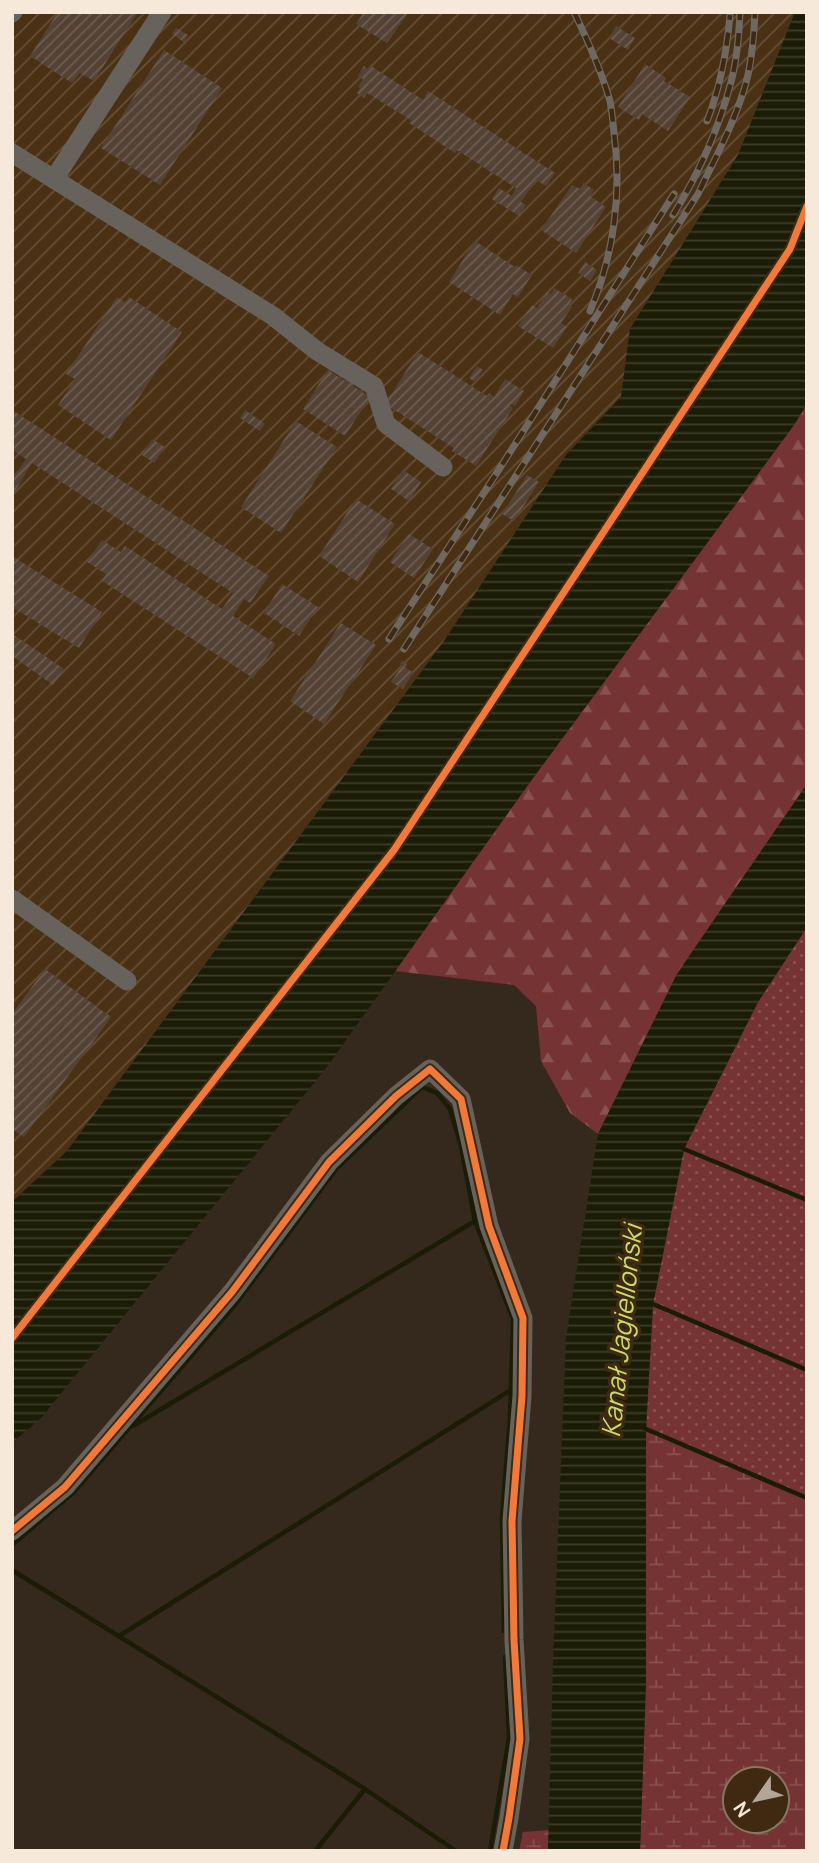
<svg xmlns="http://www.w3.org/2000/svg" width="819" height="1863" font-family="Manrope,sans-serif">
<style>
.industrial{fill:url(#industrial-furrows)}
.grass{fill:url(#grass-dots)}
.forest{fill:url(#forest-firs)}
.wetland{fill:url(#wetland-marsh);fill-rule:evenodd}
.water{fill:url(#water-rules)}
.lines{fill:none;stroke-linecap:round;stroke-linejoin:round}
.stream{stroke:#1b1c05;stroke-width:4.5}
.ferry{stroke:#c9db6d;stroke-width:2;stroke-dasharray:9 7;stroke-linecap:butt}
.building{fill:url(#building-hatch)}
.minor{stroke:#67635c;stroke-width:19}
.rail-casing{stroke:#6e6860;stroke-width:7}
.rail{stroke:#3f2a11;stroke-width:4.5;stroke-dasharray:13;stroke-linecap:butt}
.cycleway-casing{stroke:#3f2a11;stroke-width:11}
.cycleway{stroke:#f17a3a;stroke-width:7}
.labels{text-anchor:middle;stroke-width:7;stroke-linejoin:round;paint-order:stroke}
.water-label{font-size:26px;font-style:italic;fill:#c9db6d;stroke:#3f2a11}
</style>
<defs>
<pattern id="industrial-furrows" width="10" height="10" patternUnits="userSpaceOnUse" patternTransform="scale(1.75)"><rect width="10" height="10" fill="#4a3114"/><path d="M-1 1l2-2M0 10L10 0M9 11l2-2" fill="none" stroke="#654f36"/></pattern>
<pattern id="grass-dots" width="8" height="8" patternUnits="userSpaceOnUse" patternTransform="scale(1.75)"><rect width="8" height="8" fill="#753333"/><path d="M2 2h.1M6 6h.1" fill="none" stroke="#895150" stroke-width="1.8" stroke-linecap="round"/></pattern>
<pattern id="forest-firs" width="22" height="20" patternUnits="userSpaceOnUse" patternTransform="scale(1.75)"><rect width="22" height="20" fill="#753333"/><path d="M5 1l3.5 6h-7zM16 11l3.5 6h-7z" fill="#895150"/></pattern>
<pattern id="wetland-marsh" width="20" height="14" patternUnits="userSpaceOnUse" patternTransform="scale(1.75)"><rect width="20" height="14" fill="#753333"/><path d="M1 5h8M5 5V1M11 12h8M15 12V8" fill="none" stroke="#895150"/></pattern>
<pattern id="water-rules" width="6" height="5" patternUnits="userSpaceOnUse" patternTransform="scale(1.75)"><rect width="6" height="5" fill="#1b1c05"/><path d="M0 2.5h6" fill="none" stroke="#3d3d29"/></pattern>
<pattern id="building-hatch" width="6" height="6" patternUnits="userSpaceOnUse" patternTransform="scale(1.75)"><rect width="6" height="6" fill="#544235"/><path d="M-1 1l2-2M0 6l6-6M5 7l2-2" fill="none" stroke="#6d5d52"/></pattern>
</defs>
<rect width="100%" height="100%" fill="#34291c"/>
<polygon class="industrial" points="12,12 795,12 738,155 630,329 621,397 566,455 444,641 67,1151 12,1202"/>
<polygon class="grass" points="807,927 807,1498 646,1429 653,1304 684,1149 758,1002"/>
<polygon class="forest" points="807,404 807,784 677,974 598,1134 570,1113 541,1061 536,1006 514,985 395,971 533,778 794,425"/>
<g class="wetland">
<path d="M646,1429L807,1498V1851H640L646,1683ZM735,1779H777V1821H735Z"/>
<polygon points="549,1830 548,1851 519,1851 523,1832"/>
</g>
<g class="water">
<polygon points="795,12 807,12 807,404 794,425 722,523 533,778 327,1067 41,1418 12,1443 12,1202 67,1151 444,641 566,455 621,397 630,329 738,155"/>
<polygon points="807,784 807,927 758,1002 684,1149 653,1304 646,1429 646,1683 640,1851 548,1851 553,1663 566,1338 598,1134 677,974"/>
</g>
<g class="lines">
<g class="stream">
<polyline points="684,1149 807,1200"/>
<polyline points="653,1304 807,1370"/>
<polyline points="133,1426 475,1221"/>
<polyline points="646,1429 807,1498"/>
<polyline points="12,1545 74,1492 235,1305 337,1168 422,1087 437,1093 450,1109 461,1146 475,1221 513,1319 510,1418 502,1518 504,1631"/>
<polyline points="12,1570 365,1789 315,1851"/>
<polyline points="119,1636 511,1390"/>
<polyline points="365,1789 456,1851"/>
<polyline points="490,1851 509,1737 505,1657"/>
</g>
<polyline class="ferry" points="12,1338 394,850 790,249 807,206"/>
</g>
<g class="building">
<polygon points="58,12 138,12 94,81 80,73 72,83 30,56"/>
<polygon points="364,12 409,12 387,43 356,24"/>
<polygon points="616,26 635,38 628,50 609,38"/>
<polygon points="176,28 188,35 184,42 172,34"/>
<polygon points="164,50 222,88 160,185 101,148"/>
<polygon points="645,64 666,78 664,81 690,97 668,131 642,114 639,120 618,107"/>
<polygon points="364,66 369,70 371,66 423,100 428,91 555,173 546,186 536,180 521,202 526,205 519,216 492,199 499,188 512,196 516,188 457,150 455,153 409,123 411,120 367,93 364,98 357,93 360,88 358,87 363,79 358,76"/>
<polygon points="584,183 594,190 590,196 606,207 576,253 541,230 572,185 580,189"/>
<polygon points="475,241 515,267 516,265 532,275 518,297 513,294 500,315 449,282"/>
<polygon points="585,262 597,270 590,281 578,273"/>
<polygon points="554,288 572,299 569,305 572,307 561,323 567,327 553,348 518,326 532,305 537,308 547,292 551,294"/>
<polygon points="117,297 125,302 129,297 182,332 111,440 58,405 75,379 66,374"/>
<polygon points="418,352 487,396 489,393 494,397 505,379 524,391 515,406 511,404 510,406 513,408 476,466 452,451 454,448 385,404"/>
<polygon points="477,366 483,370 475,382 469,378"/>
<polygon points="328,370 345,381 347,377 355,383 353,386 370,397 345,436 303,409"/>
<polygon points="12,410 269,576 250,603 244,599 233,616 276,644 253,678 102,581 106,574 87,562 102,540 121,552 125,546 222,609 233,593 32,463 12,496 12,473 15,475 26,459 12,450"/>
<polygon points="245,410 265,424 260,431 240,418"/>
<polygon points="296,421 337,447 281,533 241,507"/>
<polygon points="152,439 165,447 154,463 142,455"/>
<polygon points="403,470 421,482 409,501 391,489"/>
<polygon points="527,475 539,482 514,521 502,514"/>
<polygon points="356,499 395,524 358,582 319,556"/>
<polygon points="409,534 433,549 414,578 390,562"/>
<polygon points="12,556 102,612 79,648 12,607"/>
<polygon points="282,584 318,607 299,636 264,613"/>
<polygon points="341,623 376,645 324,724 290,701"/>
<polygon points="14,635 64,669 53,685 12,656 12,638"/>
<polygon points="402,661 407,664 405,667 413,673 403,689 391,682 402,666 400,664"/>
<polygon points="45,969 111,1017 24,1137 12,1129 12,1014"/>
</g>
<g class="lines">
<g class="minor">
<polyline points="12,13 13,12"/>
<polyline points="12,153 273,316 317,351 374,386 386,424 443,467"/>
<polyline points="54,179 162,12"/>
<polyline points="12,899 127,981"/>
<polyline points="12,1531 65,1487 232,1292 329,1162 396,1096 430,1069 461,1099 489,1226 523,1318 522,1396 512,1521 514,1640 520,1739 509,1818 503,1851"/>
</g>
<g class="rail-casing">
<g id="rail">
<path d="M574,12C588,41 601,70 610,101C612,111 613,122 614,133C622,193 614,255 590,311"/>
<path d="M707,121C720,88 727,50 730,15"/>
<path d="M673,215C698,175 719,128 731,82C737,60 739,35 740,12"/>
<polyline points="389,639 498,471 674,194"/>
<path d="M404,649L698,194C715,158 735,122 746,83C752,60 754,36 755,12"/>
</g>
</g>
<use href="#rail" class="rail"/>
<g class="cycleway-casing">
<g id="cycleway">
<polyline points="12,1338 394,850 790,249 807,206"/>
<polyline points="12,1531 65,1487 232,1292 329,1162 396,1096 430,1069 461,1099 489,1226 523,1318 522,1396 512,1521 514,1640 520,1739 509,1818 503,1851"/>
</g>
</g>
<use href="#cycleway" class="cycleway"/>
</g>
<g class="labels">
<g class="water-label">
<text transform="translate(622 1331) rotate(-84)" y="9">Kanał Jagielloński</text>
</g>
</g>
<rect width="819" height="1863" fill="none" stroke="#f7e9da" stroke-width="28"/>
<g transform="translate(756 1800) rotate(236)"><circle r="33" fill="#3f2a11" stroke="#897661" stroke-width="2"/>
<path d="M0-5L12 26L0 18L-12 26Z" fill="#b3a698"/>
<text y="-10" font-size="19" font-weight="bold" text-anchor="middle" fill="#f7e9da">N</text>
</g>
</svg>
